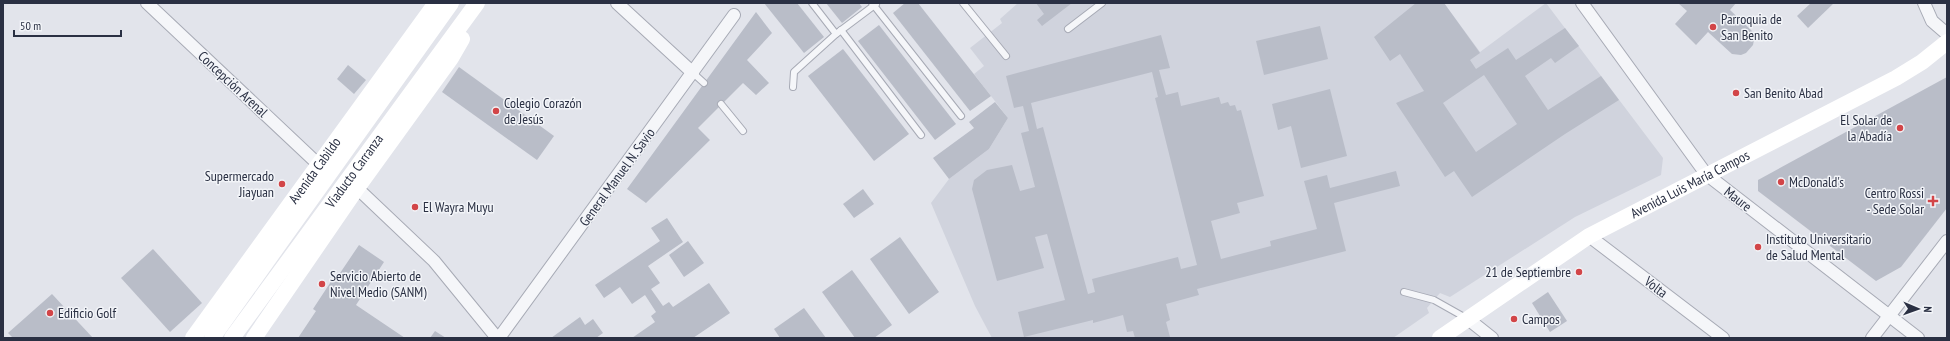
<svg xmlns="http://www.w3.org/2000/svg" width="1950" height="341" font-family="'PT Sans Narrow',sans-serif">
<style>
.built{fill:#d0d3dd}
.building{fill:#b9bdc8;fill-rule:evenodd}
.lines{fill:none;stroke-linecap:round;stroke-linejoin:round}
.lane-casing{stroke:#a7aab5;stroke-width:8}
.street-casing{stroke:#a7aab5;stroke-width:14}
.lane{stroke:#f5f6f9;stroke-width:6}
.street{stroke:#f5f6f9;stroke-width:12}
.secondary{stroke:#fff;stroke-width:16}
.poi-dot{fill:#d24548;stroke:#f2f4f8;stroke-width:1.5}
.labels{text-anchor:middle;stroke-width:3;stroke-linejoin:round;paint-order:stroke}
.poi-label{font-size:14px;fill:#2a3043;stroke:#f2f4f8;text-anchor:start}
.street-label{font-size:14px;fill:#2a3043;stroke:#f2f4f8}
</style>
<rect width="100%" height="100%" fill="#e2e4eb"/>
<polygon class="built" points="1018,3 1444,3 1480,52 1546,3 1663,158 1661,175 1575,217 1450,297 1440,293 1427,308 1429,313 1393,338 992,338 975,306 931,203 949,179 989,149 1008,118 974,74 984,66 970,48 1002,23 1000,19"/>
<g class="building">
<polygon points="764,3 797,3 824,37 804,53"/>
<polygon points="826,3 859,3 862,7 842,23"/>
<polygon points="905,3 918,3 991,96 970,111 893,13"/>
<polygon points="1036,3 1072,3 1042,26 1037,20 1044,14"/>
<path d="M1416,3H1444L1480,53L1470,60L1476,69L1508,48L1516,60L1565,28L1579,46L1555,63L1551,58L1525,76L1548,110L1601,76L1619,100L1565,134L1472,197L1454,171L1445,177L1396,103L1424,91L1400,54L1390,61L1374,37ZM1484,75L1517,124L1476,152L1443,103Z"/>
<polygon points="1678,3 1736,3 1730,10 1752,31 1754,40 1753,45 1746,53 1741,55 1732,54 1708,32 1696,45 1675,24 1687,11"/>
<polygon points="1811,3 1834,3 1808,28 1797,16"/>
<polygon points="756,12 772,33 747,60 769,83 756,95 743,83 698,128 710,140 646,203 627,189"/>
<polygon points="879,25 956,124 935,140 858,41"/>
<polygon points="1320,26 1328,59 1264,75 1256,41"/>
<path d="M1161,35L1170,68L1159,70L1166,95L1178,92L1181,106L1219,97L1221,104L1228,102L1230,106L1235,105L1237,111L1241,110L1264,196L1237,203L1240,213L1211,221L1221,259L1271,246L1270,241L1317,229L1304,181L1327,175L1330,188L1396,171L1400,186L1334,203L1346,251L1197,289L1199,295L1166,304L1170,320L1166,322L1170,337L1135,338L1133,331L1127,332L1123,315L1093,323V320L1024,337L1018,312L1065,300L1047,234L1035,237L1044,268L997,281L972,189L974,180L987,170L1012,165L1020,191L1035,187L1021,133L1029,131L1023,106L1014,108L1006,76ZM1152,72L1158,97L1155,98L1197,265L1181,269L1178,257L1092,279L1095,292L1088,294L1043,127L1037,129L1031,103Z"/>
<polygon points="843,49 909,134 874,161 808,76"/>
<polygon points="348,65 366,80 354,94 337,79"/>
<polygon points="459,67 554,136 537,160 442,92"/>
<polygon points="1947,77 1947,208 1901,267 1876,281 1758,191 1758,180"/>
<polygon points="1330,89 1347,156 1301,168 1291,126 1278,130 1272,104"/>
<polygon points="995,102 1008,118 989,149 949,179 933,158 974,128 969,122"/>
<polygon points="863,189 874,204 854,218 843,204"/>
<polygon points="667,218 683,242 648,266 660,283 651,289 663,306 669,302 673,307 709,283 730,313 693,338 632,338 655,322 651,316 656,312 645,295 632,304 620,287 604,298 595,285 660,241 651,228"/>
<polygon points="900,237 939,292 909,314 870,259"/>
<polygon points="688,241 704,263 684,277 669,255"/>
<polygon points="359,245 384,262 356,305 405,338 298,338 316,311 313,309 332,280 334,282"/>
<polygon points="153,249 202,303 170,332 121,278"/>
<polygon points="852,270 892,325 874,338 855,338 822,292"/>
<polygon points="1548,292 1567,321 1550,332 1532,303"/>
<polygon points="52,294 93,338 13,338 8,333"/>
<polygon points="804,308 826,338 780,338 774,329"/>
<polygon points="580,317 585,325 593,319 603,333 596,338 551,338"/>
<polygon points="435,331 446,338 430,338"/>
</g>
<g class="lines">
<g class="lane-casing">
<g id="lane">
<polyline points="812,3 836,34"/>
<polyline points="872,3 961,116"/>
<polyline points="963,3 1006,56"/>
<polyline points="1068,29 1102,3"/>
<polyline points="841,30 921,135"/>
<polyline points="693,73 704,83"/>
<polyline points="793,87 794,72 836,34 876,4"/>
<polyline points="721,104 743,131"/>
<polyline points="1404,292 1434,300 1466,318"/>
</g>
</g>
<g class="street-casing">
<g id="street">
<polyline points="147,3 319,165"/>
<polyline points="617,3 693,73"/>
<polyline points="1582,3 1706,174 1918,338"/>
<polyline points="1924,3 1932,21 1947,34"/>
<polyline points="357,188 434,261 497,338"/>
<polyline points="1589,236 1723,338"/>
<polyline points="1468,319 1492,338"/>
<polyline points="499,338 734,15"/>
<polyline points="1872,338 1947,241"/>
</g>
</g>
<use href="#lane" class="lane"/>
<use href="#street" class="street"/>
<g class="secondary">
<path id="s1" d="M193,338L436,3"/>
<polyline points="212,338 451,3"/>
<path id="s2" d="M232,338L477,3"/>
<polyline points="254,338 357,188 451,58 462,39"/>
<path id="s3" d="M1440,338L1589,236L1896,78L1922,62L1947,42"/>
</g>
</g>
<g class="poi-dot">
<circle cx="1713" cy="27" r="4"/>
<circle cx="1736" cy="93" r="4"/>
<circle cx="496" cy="111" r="4"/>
<circle cx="1900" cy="128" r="4"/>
<circle cx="1781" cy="182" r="4"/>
<circle cx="282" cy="184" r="4"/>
<path d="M1931 195h4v4h4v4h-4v4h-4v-4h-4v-4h4z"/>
<circle cx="415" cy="207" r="4"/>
<circle cx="1758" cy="247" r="4"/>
<circle cx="1579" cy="272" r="4"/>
<circle cx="322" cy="284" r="4"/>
<circle cx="50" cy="313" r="4"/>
<circle cx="1514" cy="319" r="4"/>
</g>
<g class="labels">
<g class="poi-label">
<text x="1721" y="24">Parroquia de<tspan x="1721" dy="16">San Benito</tspan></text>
<text x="1744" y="98">San Benito Abad</text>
<text x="504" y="108">Colegio Corazón<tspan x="504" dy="16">de Jesús</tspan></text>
<text x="1892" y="125" text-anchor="end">El Solar de<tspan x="1892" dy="16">la Abadía</tspan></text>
<text x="274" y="181" text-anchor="end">Supermercado<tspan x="274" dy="16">Jiayuan</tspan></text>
<text x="1789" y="187">McDonald's</text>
<text x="1924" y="198" text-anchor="end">Centro Rossi<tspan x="1924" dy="16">- Sede Solar</tspan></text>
<text x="423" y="212">El Wayra Muyu</text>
<text x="1766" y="244">Instituto Universitario<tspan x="1766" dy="16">de Salud Mental</tspan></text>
<text x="1571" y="277" text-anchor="end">21 de Septiembre</text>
<text x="330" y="281">Servicio Abierto de<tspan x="330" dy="16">Nivel Medio (SANM)</tspan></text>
<text x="58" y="318">Edificio Golf</text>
<text x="1522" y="324">Campos</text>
</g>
<g class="street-label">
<text transform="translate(233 84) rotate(43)" y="5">Concepción Arenal</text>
<text dy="5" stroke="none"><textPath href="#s1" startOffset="207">Avenida Cabildo</textPath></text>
<text dy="5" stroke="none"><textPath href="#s2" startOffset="207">Viaducto Carranza</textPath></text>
<text transform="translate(617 177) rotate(-54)" y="5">General Manuel N. Savio</text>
<text dy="5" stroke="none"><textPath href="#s3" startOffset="294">Avenida Luis María Campos</textPath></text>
<text transform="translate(1738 199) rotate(38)" y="5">Maure</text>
<text transform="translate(1656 287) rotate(37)" y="5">Volta</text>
</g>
</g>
<rect width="1950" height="341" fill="none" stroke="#2a3043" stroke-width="8"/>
<g transform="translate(1918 309) rotate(92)" stroke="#f2f4f8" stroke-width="3" paint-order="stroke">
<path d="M0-3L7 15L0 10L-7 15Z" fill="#2a3043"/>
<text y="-6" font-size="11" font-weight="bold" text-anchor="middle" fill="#2a3043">N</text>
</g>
<path d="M14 30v6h107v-6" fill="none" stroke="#2a3043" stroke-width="2"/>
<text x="20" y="30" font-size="12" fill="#2a3043" stroke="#f2f4f8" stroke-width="3" paint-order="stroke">50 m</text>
</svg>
